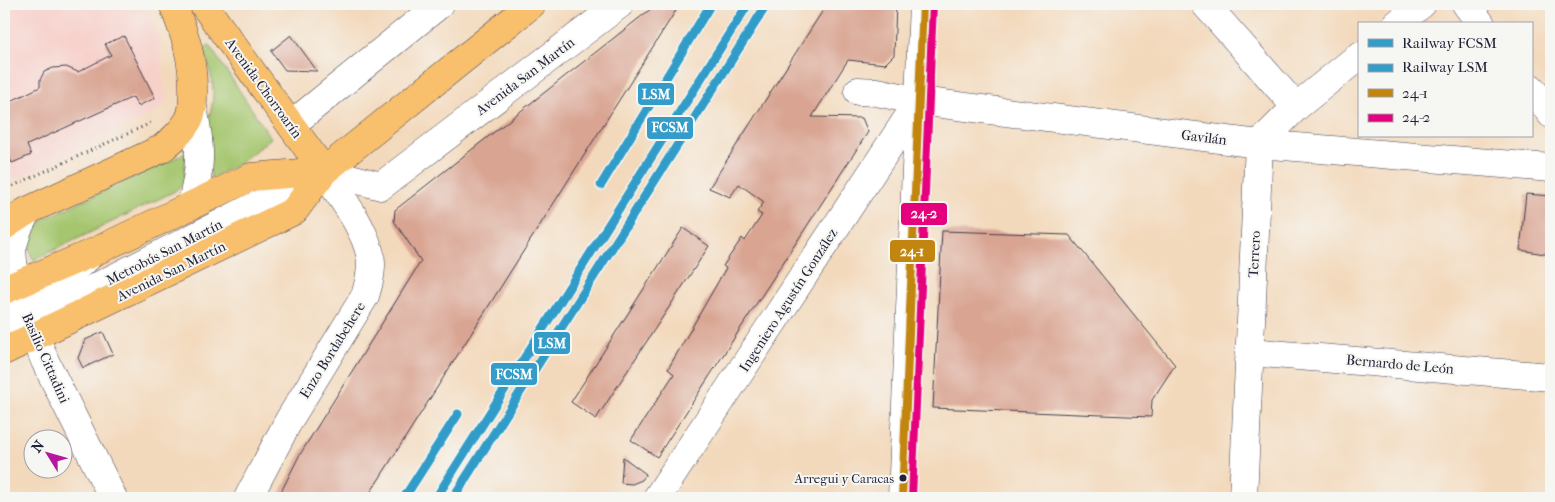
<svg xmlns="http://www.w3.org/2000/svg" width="1555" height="502" font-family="'IM FELL French Canon',serif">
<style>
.built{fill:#f7d0ca}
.grass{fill:#a5c66e;stroke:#647454}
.building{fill:#d9a492}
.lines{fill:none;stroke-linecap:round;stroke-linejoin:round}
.minor-casing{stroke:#413d4e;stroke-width:29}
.major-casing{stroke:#413d4e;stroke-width:29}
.path{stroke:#413d4e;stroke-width:3;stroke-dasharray:1 4;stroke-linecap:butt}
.minor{stroke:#fff;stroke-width:28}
.major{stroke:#f8bf6c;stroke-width:28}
.bus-1-casing{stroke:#f6f6f2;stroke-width:11}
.bus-2-casing{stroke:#f6f6f2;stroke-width:11}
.bus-1{stroke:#c2850f;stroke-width:8}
.bus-2{stroke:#e5007d;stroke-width:8}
.rail-1-casing{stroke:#f6f6f2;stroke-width:12}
.rail-2-casing{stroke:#f6f6f2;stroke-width:12}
.rail-1{stroke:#339cc9;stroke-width:9}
.rail-2{stroke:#339cc9;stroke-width:9}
.bus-dot{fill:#22223b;stroke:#f6f6f2;stroke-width:2}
.labels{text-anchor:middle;stroke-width:4;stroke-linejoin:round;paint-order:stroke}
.bus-label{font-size:13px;fill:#22223b;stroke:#f6f6f2;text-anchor:end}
.street-label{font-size:14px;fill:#22223b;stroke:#f6f6f2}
.line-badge{stroke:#f6f6f2;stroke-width:2}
.badge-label{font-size:14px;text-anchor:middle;font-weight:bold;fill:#fff}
</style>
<rect width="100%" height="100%" fill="#f6f6f2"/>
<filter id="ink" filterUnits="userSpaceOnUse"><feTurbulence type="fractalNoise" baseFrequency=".02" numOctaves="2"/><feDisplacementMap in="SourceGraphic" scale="10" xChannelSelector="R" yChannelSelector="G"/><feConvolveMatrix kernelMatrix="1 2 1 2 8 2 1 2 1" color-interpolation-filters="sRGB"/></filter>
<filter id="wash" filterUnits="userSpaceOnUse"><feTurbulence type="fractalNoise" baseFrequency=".0096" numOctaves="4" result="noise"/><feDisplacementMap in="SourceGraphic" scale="20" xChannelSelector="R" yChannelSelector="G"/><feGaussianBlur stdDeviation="1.12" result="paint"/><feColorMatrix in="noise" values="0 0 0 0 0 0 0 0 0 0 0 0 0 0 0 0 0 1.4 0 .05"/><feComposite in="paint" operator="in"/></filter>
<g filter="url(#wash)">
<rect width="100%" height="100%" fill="#f3d9bc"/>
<polygon class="built" points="4,4 143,4 152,20 159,40 166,102 158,111 4,185"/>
<g class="grass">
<path d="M209,45L271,138L240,163L211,178L203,128C220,101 212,77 204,50Z"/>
<path d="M186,153L184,183L175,191L34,260C23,245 33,228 46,218Z"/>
</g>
<g id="blocks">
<g class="building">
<polygon points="657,4 680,4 367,498 278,498 299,456 421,261 394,221 395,210"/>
<polygon points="827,4 896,4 894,55 885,64 848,60 812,117 862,118 868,132 657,457 631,440 674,374 668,369 726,268 723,266 742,238 745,241 762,215 757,212 764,202 739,184 730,197 709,188"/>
<polygon points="291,35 317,71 285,70 271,51"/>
<polygon points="124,36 155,98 138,106 133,97 27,145 31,155 12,163 4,144 4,97 7,103 40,87 40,80 44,72 53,68 66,67 78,72 111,55 105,44"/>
<polygon points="1526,194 1551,196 1551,255 1520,250"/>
<polygon points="683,228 709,246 596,419 571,402"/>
<polygon points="942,231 1069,235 1175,365 1152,400 1151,417 933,408"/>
<polygon points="103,332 113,354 83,368 78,358 85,340"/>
<polygon points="623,457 646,474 642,480 632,484 621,483"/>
</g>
</g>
</g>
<g filter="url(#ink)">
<use href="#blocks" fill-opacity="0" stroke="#413d4e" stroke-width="1"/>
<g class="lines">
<g class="minor-casing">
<g id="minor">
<polyline points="1205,4 1296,107"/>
<polyline points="1466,4 1481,24"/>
<polyline points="1397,24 1422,4"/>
<polyline points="1531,88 1551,114"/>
<polyline points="858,91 877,92 919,101 1259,144 1551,168"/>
<polyline points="291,125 440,4"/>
<polyline points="324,171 381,186 620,4"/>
<path d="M191,205C202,167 201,146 193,108"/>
<polyline points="27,211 18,229 12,249 15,285 45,361 113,498"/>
<polyline points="19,307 52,287 87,258"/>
<polyline points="4,334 324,171"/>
<polyline points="1249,352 1551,377"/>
<path d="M248,498L289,420L365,296C369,283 373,268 370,254C363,224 340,197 324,171"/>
<polyline points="657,498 919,101"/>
<polyline points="902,498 923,4"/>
<polyline points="1243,498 1259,144 1296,107 1359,56"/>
</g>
</g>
<g class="major-casing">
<g id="major">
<polyline points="203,4 324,171"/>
<path d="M4,226L27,211L161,149C171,141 181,133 188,121C193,113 193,104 193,95C194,60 185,35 173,4"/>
<polyline points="4,290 94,252 251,177 324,171"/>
<polyline points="4,351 294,211 324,171 532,4"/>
</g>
</g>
<polyline class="path" points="4,190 151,123"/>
<use href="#minor" class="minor"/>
<use href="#major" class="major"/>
<g class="bus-1-casing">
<polyline id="bus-1" points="902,498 923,4"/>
</g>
<g class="bus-2-casing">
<polyline id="bus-2" points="912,498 933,4"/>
</g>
<use href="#bus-1" class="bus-1"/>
<use href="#bus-2" class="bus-2"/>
<g class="rail-1-casing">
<polyline id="rail-1" points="436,498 748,4"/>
</g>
<g class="rail-2-casing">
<g id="rail-2">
<polyline points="601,185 711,4"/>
<polyline points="404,498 458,414"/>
<polyline points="453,498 767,4"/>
</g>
</g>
<use href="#rail-1" class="rail-1"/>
<use href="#rail-2" class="rail-2"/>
</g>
</g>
<circle class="bus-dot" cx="903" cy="478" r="4.5"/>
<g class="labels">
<g class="bus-label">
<text x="894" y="483">Arregui y Caracas</text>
</g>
<g class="street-label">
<text transform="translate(525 76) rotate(-37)" y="5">Avenida San Martín</text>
<text transform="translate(264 88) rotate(54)" y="5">Avenida Chorroarín</text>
<text transform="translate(1204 137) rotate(7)" y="5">Gavilán</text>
<text transform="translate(164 252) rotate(-27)" y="5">Metrobús San Martín</text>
<text transform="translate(1254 254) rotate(-87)" y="5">Terrero</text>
<text transform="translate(171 271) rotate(-26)" y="5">Avenida San Martín</text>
<text transform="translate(788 300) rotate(-57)" y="5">Ingeniero Agustín González</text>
<text transform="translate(332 350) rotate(-58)" y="5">Enzo Bordabehere</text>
<text transform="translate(46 358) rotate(66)" y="5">Basilio Cittadini</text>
<text transform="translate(1400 364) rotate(5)" y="5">Bernardo de León</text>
</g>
</g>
<g class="line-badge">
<rect x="637" y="82" width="38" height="24" rx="5" fill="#339cc9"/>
<rect x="646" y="116" width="48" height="24" rx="5" fill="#339cc9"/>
<rect x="900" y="202" width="48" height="24" rx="5" fill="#e5007d"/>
<rect x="889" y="239" width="47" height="24" rx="5" fill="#c2850f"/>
<rect x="533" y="331" width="38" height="24" rx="5" fill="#339cc9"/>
<rect x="490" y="362" width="48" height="24" rx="5" fill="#339cc9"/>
</g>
<g class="badge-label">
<text x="656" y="99">LSM</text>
<text x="670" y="132">FCSM</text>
<text x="924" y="218">24-2</text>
<text x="912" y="256">24-1</text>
<text x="552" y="348">LSM</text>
<text x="514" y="379">FCSM</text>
</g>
<rect width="1555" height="502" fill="none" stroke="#f6f6f2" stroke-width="20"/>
<rect x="1358" y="22" width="175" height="115" fill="#f6f6f2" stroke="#a1a1a9"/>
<rect x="1368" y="39" width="25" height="8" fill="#339cc9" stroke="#a1a1a9"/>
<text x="1402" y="48" font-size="15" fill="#22223b">Railway FCSM</text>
<rect x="1368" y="64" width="25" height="8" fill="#339cc9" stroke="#a1a1a9"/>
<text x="1402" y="72" font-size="15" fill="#22223b">Railway LSM</text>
<rect x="1368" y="89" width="25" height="8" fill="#c2850f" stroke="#a1a1a9"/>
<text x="1402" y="98" font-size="15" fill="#22223b">24-1</text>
<rect x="1368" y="114" width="25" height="8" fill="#e5007d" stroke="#a1a1a9"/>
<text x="1402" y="122" font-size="15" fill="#22223b">24-2</text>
<g transform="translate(48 454) rotate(307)"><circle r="24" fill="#f6f6f2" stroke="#a1a1a9"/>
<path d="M0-4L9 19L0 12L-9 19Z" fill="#b5179e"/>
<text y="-8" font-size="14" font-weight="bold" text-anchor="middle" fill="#22223b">N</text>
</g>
</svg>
